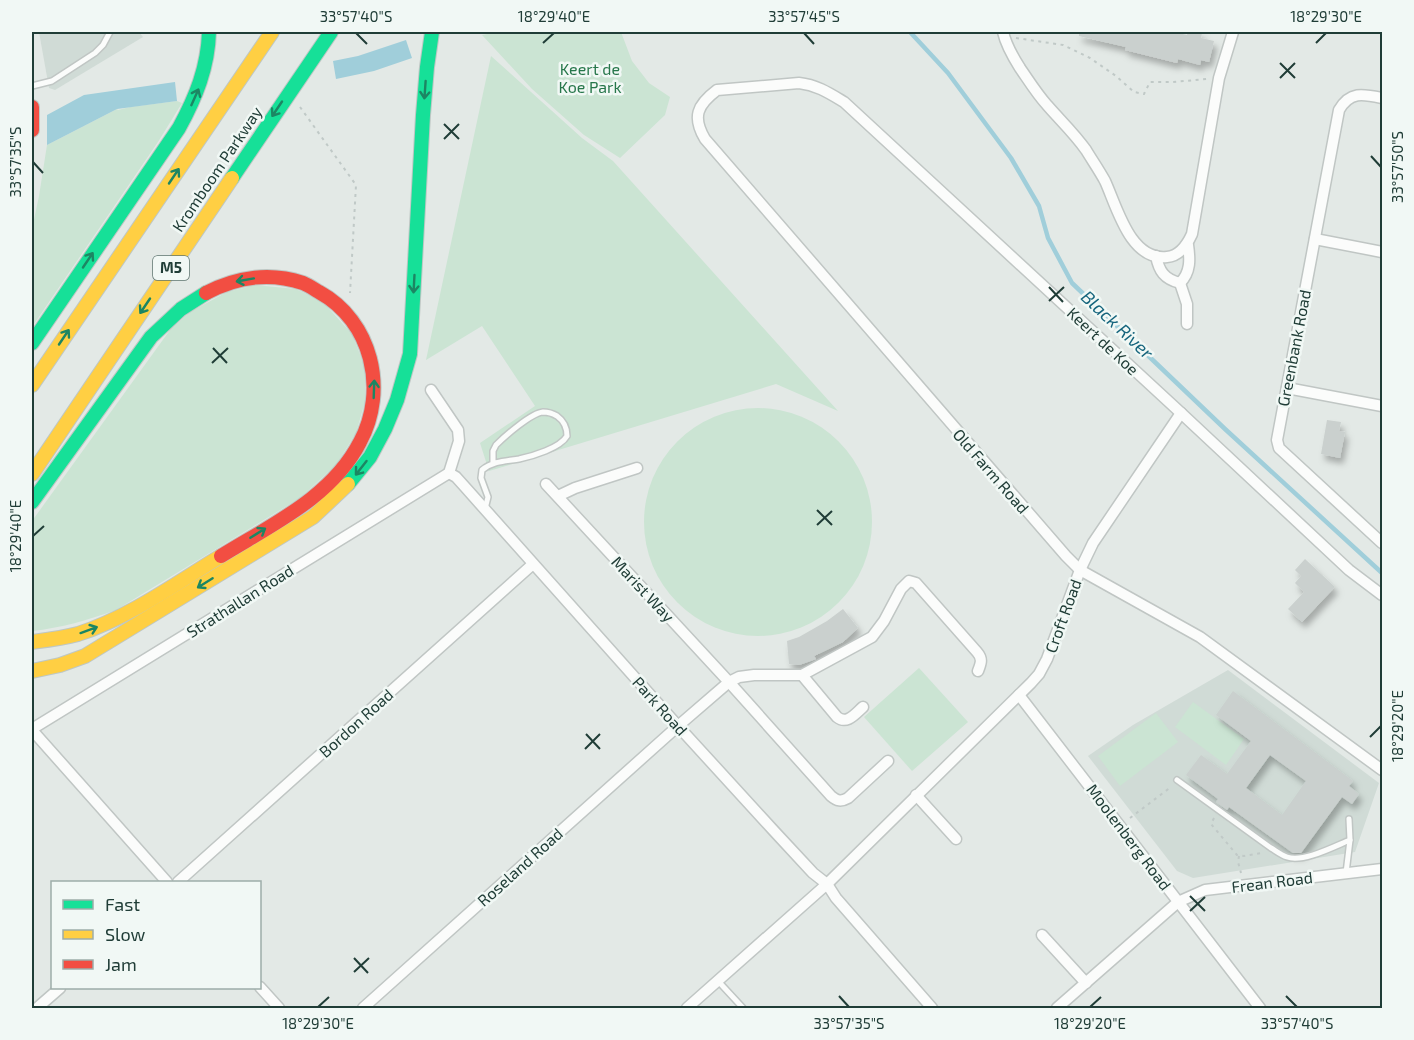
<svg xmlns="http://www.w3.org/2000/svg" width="1414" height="1040" font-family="'Exo 2',sans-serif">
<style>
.built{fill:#d0dbd6}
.green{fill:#cbe4d3}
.water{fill:#a0ceda}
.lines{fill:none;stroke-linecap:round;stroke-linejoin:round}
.stream{stroke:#a0ceda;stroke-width:4.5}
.building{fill:#cad0ce;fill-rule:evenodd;filter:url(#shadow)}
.lane-casing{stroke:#c0c6c4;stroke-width:8}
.street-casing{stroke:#c0c6c4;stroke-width:13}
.fast-casing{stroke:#bec7c4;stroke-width:16}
.slow-casing{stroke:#bec7c4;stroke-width:16}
.jam-casing{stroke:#bec7c4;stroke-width:16}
.path{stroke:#c0c9c7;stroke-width:2;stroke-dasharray:3 4.5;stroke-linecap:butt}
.lane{stroke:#fbfcfb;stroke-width:5}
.street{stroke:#fbfcfb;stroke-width:10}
.fast{stroke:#16e098;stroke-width:14}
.slow{stroke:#ffcf43;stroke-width:14}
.jam{stroke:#f24e42;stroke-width:14}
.oneway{stroke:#1c8663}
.ticks{fill:none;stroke:#203d37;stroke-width:2}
.labels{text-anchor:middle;stroke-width:5;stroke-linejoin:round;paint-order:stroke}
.shield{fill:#f1f8f5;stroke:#5f7570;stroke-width:1.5}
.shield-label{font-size:15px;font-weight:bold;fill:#203d37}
.park-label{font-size:16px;fill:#27774b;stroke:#f1f8f5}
.street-label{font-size:16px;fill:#203d37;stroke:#f1f8f5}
.water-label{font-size:18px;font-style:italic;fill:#16657d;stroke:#f1f8f5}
.neatline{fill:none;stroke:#203d37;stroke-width:2}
.ticks-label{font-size:15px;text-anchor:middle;fill:#203d37}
</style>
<defs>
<filter id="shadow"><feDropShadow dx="3.5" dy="6" stdDeviation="3" flood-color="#0004"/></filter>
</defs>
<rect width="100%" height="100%" fill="#e3e9e6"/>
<g class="built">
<polygon points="39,32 139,32 143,37 55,90 49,88"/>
<polygon points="1228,670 1379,783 1355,852 1193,878 1177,871 1088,756 1133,725"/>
</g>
<g class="green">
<polygon points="497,32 621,32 632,61 649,83 670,97 665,115 620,158 584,135 532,89 482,35"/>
<polygon points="491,56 582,138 613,161 838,411 776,384 489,471 480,443 535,406 482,326 426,360"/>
<polygon points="177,101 182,103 158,142 32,327 32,229 39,196 47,145 117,109 118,110 130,107"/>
<path d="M255,285L296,289L323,302L352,334L365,367V402L356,433L336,465L300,498L116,610C88,620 61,628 32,631V521L170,330L190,312L227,292Z"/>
<circle cx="758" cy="522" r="114"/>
<polygon points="919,668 968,722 912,771 864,717"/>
<polygon points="1193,702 1244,739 1226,765 1175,727"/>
<polygon points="1156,713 1178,742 1120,786 1098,756"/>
</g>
<g class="water">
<polygon points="406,40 412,58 374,71 336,79 333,61 358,56"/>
<polygon points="175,82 177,101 117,109 47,145 47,115 84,95"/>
</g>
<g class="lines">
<polyline class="stream" points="910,32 948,73 1011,158 1039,206 1048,238 1072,283 1225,429 1382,573"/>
</g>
<g class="building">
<polygon points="1079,32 1174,32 1187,35 1188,32 1197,32 1202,33 1201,38 1214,41 1209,62 1201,60 1200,65 1178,59 1177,63 1125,50 1126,47 1079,36"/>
<polygon points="1327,420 1341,422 1339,431 1345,432 1340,458 1321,454"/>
<polygon points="1305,559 1335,587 1302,622 1288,609 1304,592 1295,583 1301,576 1295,570"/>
<polygon points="843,609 858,628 843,642 814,656 816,659 799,665 789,664 787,641 799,637 827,621"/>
<path d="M1233,691L1353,781L1349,786L1359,794L1352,804L1342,797L1301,853H1293L1229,807L1227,810L1216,802L1218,799L1186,775L1201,755L1227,774L1251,741L1216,715ZM1270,755L1306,781L1282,815L1246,788Z"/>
</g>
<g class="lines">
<g class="lane-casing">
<g id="lane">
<polyline points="32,86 52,81 95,53 103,45 110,32"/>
<path d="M485,509L488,497L481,478L482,470C493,461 506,461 519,459C533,456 560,448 567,436C567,428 564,421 557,416C552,413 548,412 543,412C531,413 504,437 496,445L493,451V463"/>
<path d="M1177,780L1271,848C1276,851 1281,855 1287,857C1303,863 1335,846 1350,840"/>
<polyline points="1346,873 1350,840 1349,819"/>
<polyline points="718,981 743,1008"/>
</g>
</g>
<g class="street-casing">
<g id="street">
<path d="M1003,32C1006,45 1013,57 1020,68C1029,81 1037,94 1047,105C1060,120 1074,133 1086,150C1092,160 1099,170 1105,181C1117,207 1130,261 1167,257C1180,256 1187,245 1192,234L1219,78L1233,32"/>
<path d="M1382,98C1363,94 1350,91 1339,110L1277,440L1279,448L1382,543"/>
<polyline points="1315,239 1382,252"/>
<path d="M1156,256C1159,271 1164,279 1180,283"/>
<polyline points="1180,283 1187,304 1187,324"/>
<path d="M1180,283C1191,272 1190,259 1188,245"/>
<polyline points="1287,388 1382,406"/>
<polyline points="431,390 458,430 459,441 449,473"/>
<polyline points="449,473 456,477 465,487 678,726 774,831 813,873 827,884 836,898 932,1008"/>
<path d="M546,484L729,682L831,796C837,801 841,802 848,798L888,761"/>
<polyline points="558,496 575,488 637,468"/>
<path d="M1382,595L1349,570L1181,413L844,102C829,93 817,85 799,83L717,90C697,105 692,117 705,139L1066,556L1080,570L1200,637L1382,770"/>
<path d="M802,675L837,717C847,725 855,714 863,707"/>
<polyline points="1019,695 1260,1008"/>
<polyline points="32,729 449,473"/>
<polyline points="32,730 167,882"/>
<polyline points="916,795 956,839"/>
<polyline points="178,882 533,564"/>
<polyline points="1042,935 1086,983"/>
<polyline points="260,987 279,1008"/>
<polyline points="37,1008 60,988"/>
<path d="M363,1008L678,726L729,682L739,677L754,675H802L872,637L884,621L901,589L909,581L916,583L977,652C983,659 981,663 978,671"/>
<polyline points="687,1008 827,884 1031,683 1039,674 1047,659 1080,570 1093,543 1181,413"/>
<polyline points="1057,1008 1178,902 1205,890 1382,869"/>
</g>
</g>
<g class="fast-casing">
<g id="fast">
<polyline points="232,178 331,32"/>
<path d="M32,343L179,128C196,97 208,67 209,32"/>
<polyline points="348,484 370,457 385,429 397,400 410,354 423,115 427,67 432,32"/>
<polyline points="32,502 151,337 181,309 206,293"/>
</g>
</g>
<g class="slow-casing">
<g id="slow">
<polyline points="32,385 272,32"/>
<polyline points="32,474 232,178"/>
<path d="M32,642C47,640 63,638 78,634C130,617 175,584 221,556"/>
<polyline points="32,671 60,665 85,656 313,517 348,484"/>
</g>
</g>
<g class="jam-casing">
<g id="jam">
<polyline points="32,107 32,130"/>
<path d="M206,293C236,277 270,272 303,283C308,285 314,289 319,292C372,321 388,390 360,442C332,497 271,525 221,556"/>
</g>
</g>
<g class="path">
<polyline points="1016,38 1063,45 1090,58 1116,76 1134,92 1144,94 1150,82 1173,82 1207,79"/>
<polyline points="300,107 356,185 350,293"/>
<polyline points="1130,818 1171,787"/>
<polyline points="1214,818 1211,824 1237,855 1244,856 1262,853"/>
<polyline points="1239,856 1238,862 1241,873"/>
</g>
<use href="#lane" class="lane"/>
<use href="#street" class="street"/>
<use href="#fast" class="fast"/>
<use href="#slow" class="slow"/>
<use href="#jam" class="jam"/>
</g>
<defs><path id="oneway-shaft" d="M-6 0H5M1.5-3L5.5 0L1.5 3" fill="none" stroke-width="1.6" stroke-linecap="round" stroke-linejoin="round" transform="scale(1.5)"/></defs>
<g class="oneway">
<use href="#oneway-shaft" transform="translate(425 90) rotate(94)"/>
<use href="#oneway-shaft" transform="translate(195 97) rotate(-66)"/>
<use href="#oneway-shaft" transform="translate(277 109) rotate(124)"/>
<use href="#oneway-shaft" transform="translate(174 176) rotate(-56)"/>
<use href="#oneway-shaft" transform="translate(88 260) rotate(-56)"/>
<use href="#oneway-shaft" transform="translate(245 280) rotate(170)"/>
<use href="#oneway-shaft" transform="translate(414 284) rotate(93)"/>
<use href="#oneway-shaft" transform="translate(145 306) rotate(124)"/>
<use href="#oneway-shaft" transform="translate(64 337) rotate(-56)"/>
<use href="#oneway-shaft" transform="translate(374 389) rotate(-88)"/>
<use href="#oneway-shaft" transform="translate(361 468) rotate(128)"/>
<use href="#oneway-shaft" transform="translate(258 533) rotate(-32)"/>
<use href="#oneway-shaft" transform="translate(205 583) rotate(148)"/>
<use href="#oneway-shaft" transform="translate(89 630) rotate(-20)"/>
</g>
<path class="ticks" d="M356,33L367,44M804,33L814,44M543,43L554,33M1316,43L1326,33M1280,63L1295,78M1280,78L1295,63M444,124L459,139M444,139L459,124M1371,156L1381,167M33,162L43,173M1049,287L1063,302M1049,301L1064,287M213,348L227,363M212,363L228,348M817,510L832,525M817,525L832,511M33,536L44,526M586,734L600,749M1370,737L1381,726M585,749L600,734M1190,896L1205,911M1190,911L1205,897M354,958L368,973M354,972L369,958M839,996L849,1007M1286,996L1297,1007M318,1007L329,997M1090,1007L1101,997"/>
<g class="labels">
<rect class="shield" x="153" y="256" width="36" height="24" rx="4.5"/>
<g class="shield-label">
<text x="171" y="273">M5</text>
</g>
<g class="park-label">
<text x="590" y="75">Keert de<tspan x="590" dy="18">Koe Park</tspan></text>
</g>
<g class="street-label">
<text transform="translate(217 169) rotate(-56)" y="6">Kromboom Parkway</text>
<text transform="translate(1103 341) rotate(43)" y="6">Keert de Koe</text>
<text transform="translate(1294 348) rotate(-79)" y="6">Greenbank Road</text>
<text transform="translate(991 471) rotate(49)" y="6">Old Farm Road</text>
<text transform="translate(643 589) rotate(47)" y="6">Marist Way</text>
<text transform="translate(240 601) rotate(-32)" y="6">Strathallan Road</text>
<text transform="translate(1063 616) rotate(-70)" y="6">Croft Road</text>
<text transform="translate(660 706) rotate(48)" y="6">Park Road</text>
<text transform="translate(356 723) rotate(-42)" y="6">Bordon Road</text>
<text transform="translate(1129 837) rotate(53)" y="6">Moolenberg Road</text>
<text transform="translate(520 867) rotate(-42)" y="6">Roseland Road</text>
<text transform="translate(1272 882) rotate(-7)" y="6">Frean Road</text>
</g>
<g class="water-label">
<text transform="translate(1117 325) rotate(43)" y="6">Black River</text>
</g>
</g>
<rect width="1414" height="1040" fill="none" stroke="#f1f8f5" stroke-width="66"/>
<rect x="51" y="881" width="210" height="108" fill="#f1f8f5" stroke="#9dada9" stroke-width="1.5"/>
<rect x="63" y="900" width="30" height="9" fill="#16e098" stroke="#9dada9" stroke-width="1.5"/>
<text x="105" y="911" font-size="18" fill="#203d37">Fast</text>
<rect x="63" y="930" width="30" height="9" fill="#ffcf43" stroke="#9dada9" stroke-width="1.5"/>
<text x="105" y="941" font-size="18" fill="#203d37">Slow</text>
<rect x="63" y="960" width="30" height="9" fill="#f24e42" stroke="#9dada9" stroke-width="1.5"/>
<text x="105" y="971" font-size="18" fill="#203d37">Jam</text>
<rect x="33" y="33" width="1348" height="974" class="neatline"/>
<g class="ticks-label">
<text x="356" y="22">33°57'40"S</text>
<text x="554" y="22">18°29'40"E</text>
<text x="804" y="22">33°57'45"S</text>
<text x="1326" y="22">18°29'30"E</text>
<text transform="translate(16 162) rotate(-90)" y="5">33°57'35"S</text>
<text transform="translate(1398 167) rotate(-90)" y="5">33°57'50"S</text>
<text transform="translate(16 536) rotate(-90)" y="5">18°29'40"E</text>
<text transform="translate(1398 726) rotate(-90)" y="5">18°29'20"E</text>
<text x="318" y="1029">18°29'30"E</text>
<text x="849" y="1029">33°57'35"S</text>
<text x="1090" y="1029">18°29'20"E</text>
<text x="1297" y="1029">33°57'40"S</text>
</g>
</svg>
